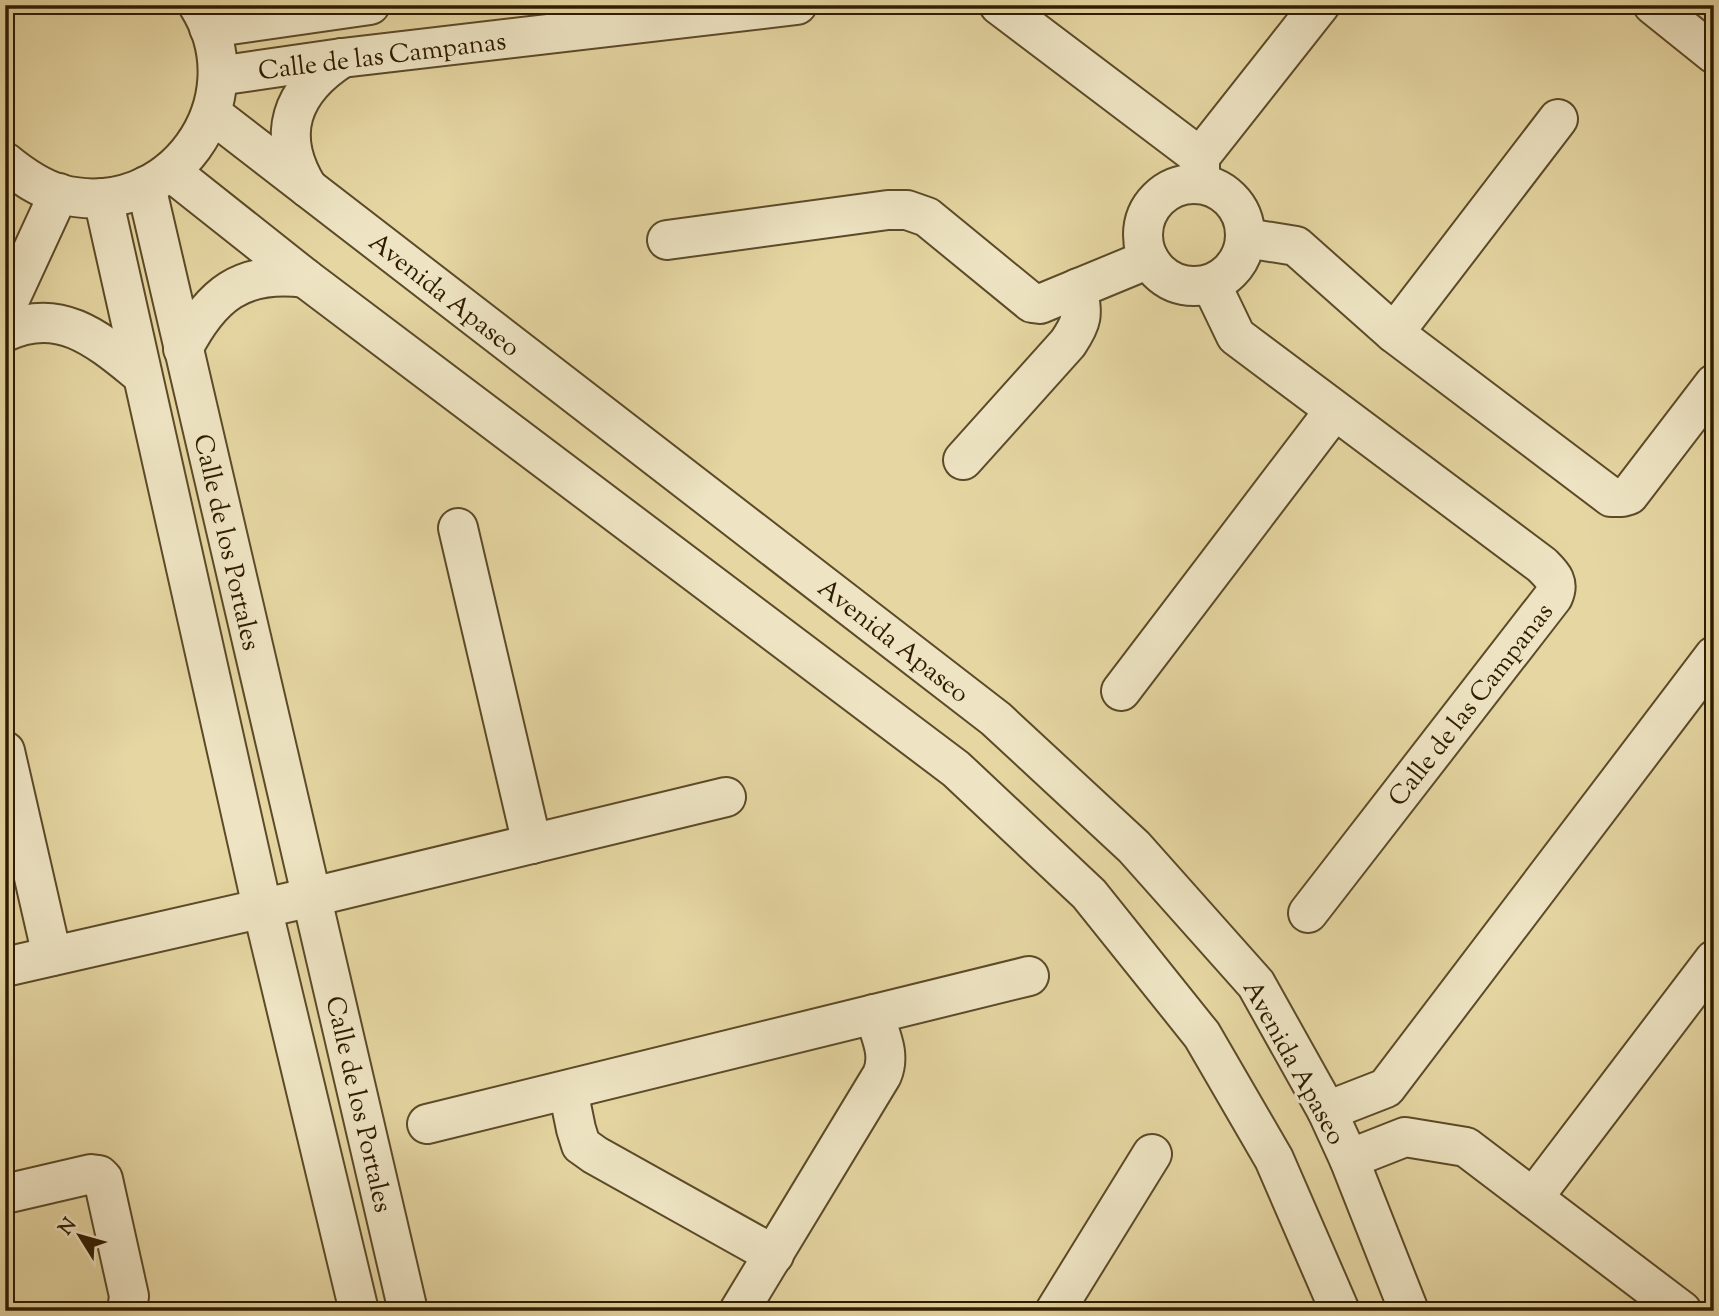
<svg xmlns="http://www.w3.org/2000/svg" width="1719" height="1316" font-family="'Sorts Mill Goudy',serif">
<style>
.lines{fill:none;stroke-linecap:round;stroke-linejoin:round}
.minor-casing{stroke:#5c4a28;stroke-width:42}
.minor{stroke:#eee4c3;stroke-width:38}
.labels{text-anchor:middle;stroke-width:6;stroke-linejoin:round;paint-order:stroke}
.street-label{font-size:26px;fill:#2f1c00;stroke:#eee4c3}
</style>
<rect width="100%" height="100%" fill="#e5d6a2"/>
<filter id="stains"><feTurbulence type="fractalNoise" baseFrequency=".00286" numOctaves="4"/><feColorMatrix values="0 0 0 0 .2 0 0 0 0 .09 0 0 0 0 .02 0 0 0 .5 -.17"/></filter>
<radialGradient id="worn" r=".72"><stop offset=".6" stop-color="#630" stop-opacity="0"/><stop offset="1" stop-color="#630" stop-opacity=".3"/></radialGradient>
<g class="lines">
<g class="minor-casing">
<g id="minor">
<polyline points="999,5 1200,157"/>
<polyline points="1653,5 1714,54"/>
<polyline points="209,28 370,5"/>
<polyline points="218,76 342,58 797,5"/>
<polyline points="211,113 996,719 1134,847 1256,984 1327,1111 1349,1159 1409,1311"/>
<path d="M5,162C22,176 39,188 60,194C171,223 258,101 198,5"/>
<polyline points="170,171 305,278 956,769 1089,894 1202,1035 1274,1159 1340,1311"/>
<polyline points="1200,182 1200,157 1320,5"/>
<circle cx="1194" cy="235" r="51"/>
<polyline points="146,186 408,1311"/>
<path d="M308,188C275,135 291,91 342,58"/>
<polyline points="103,198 262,907 359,1311"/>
<polyline points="1246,238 1296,246 1394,333 1611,497 1622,497 1629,495 1714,384"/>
<polyline points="667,240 888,210 907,210 927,217 1032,303 1040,304 1149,259"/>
<path d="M1211,284L1236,336L1542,565C1552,575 1560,582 1553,597L1308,913"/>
<polyline points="5,310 59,193"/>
<path d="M5,332C61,305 101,342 142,375"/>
<polyline points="1394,333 1558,119"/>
<path d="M183,349C211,295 241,270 305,278"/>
<path d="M963,460L1068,343C1084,319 1082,315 1078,288"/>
<polyline points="458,528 532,844"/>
<polyline points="1121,691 1334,411"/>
<polyline points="5,751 52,956"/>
<polyline points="5,967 312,897 726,797"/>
<polyline points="568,1090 576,1129 581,1145 595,1155 774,1255"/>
<polyline points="1327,1111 1386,1088 1714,656"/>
<polyline points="427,1124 1029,976"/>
<polyline points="1349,1159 1405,1137 1466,1147 1682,1311"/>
<polyline points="5,1194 91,1174 99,1175 103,1179 129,1296 127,1311"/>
<polyline points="1533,1198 1714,960"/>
<path d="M739,1311L882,1075C891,1054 880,1035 874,1014"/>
<polyline points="1055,1311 1152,1154"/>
</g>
</g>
<use href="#minor" class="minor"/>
</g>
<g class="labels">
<g class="street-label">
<text transform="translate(382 55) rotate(-7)" y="9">Calle de las Campanas</text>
<text transform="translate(445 294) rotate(38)" y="9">Avenida Apaseo</text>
<text transform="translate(228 542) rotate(77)" y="9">Calle de los Portales</text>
<text transform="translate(894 640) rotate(38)" y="9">Avenida Apaseo</text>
<text transform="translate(1470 704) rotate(-52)" y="9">Calle de las Campanas</text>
<text transform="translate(1295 1062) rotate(61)" y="9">Avenida Apaseo</text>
<text transform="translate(360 1104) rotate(77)" y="9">Calle de los Portales</text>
</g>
</g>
<rect width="1719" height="1316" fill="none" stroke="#e5d6a2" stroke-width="28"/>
<rect x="7" y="7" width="1705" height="1302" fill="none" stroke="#2f1c00" stroke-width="3.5"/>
<rect x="14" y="14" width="1691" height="1288" fill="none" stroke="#2f1c00" stroke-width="2"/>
<g transform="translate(80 1236) rotate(307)" stroke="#eee4c3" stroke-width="5" paint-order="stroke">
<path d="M0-5L12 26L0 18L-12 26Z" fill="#2f1c00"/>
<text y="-10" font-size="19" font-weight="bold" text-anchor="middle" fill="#2f1c00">N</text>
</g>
<rect width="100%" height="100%" filter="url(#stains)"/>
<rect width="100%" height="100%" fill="url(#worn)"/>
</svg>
